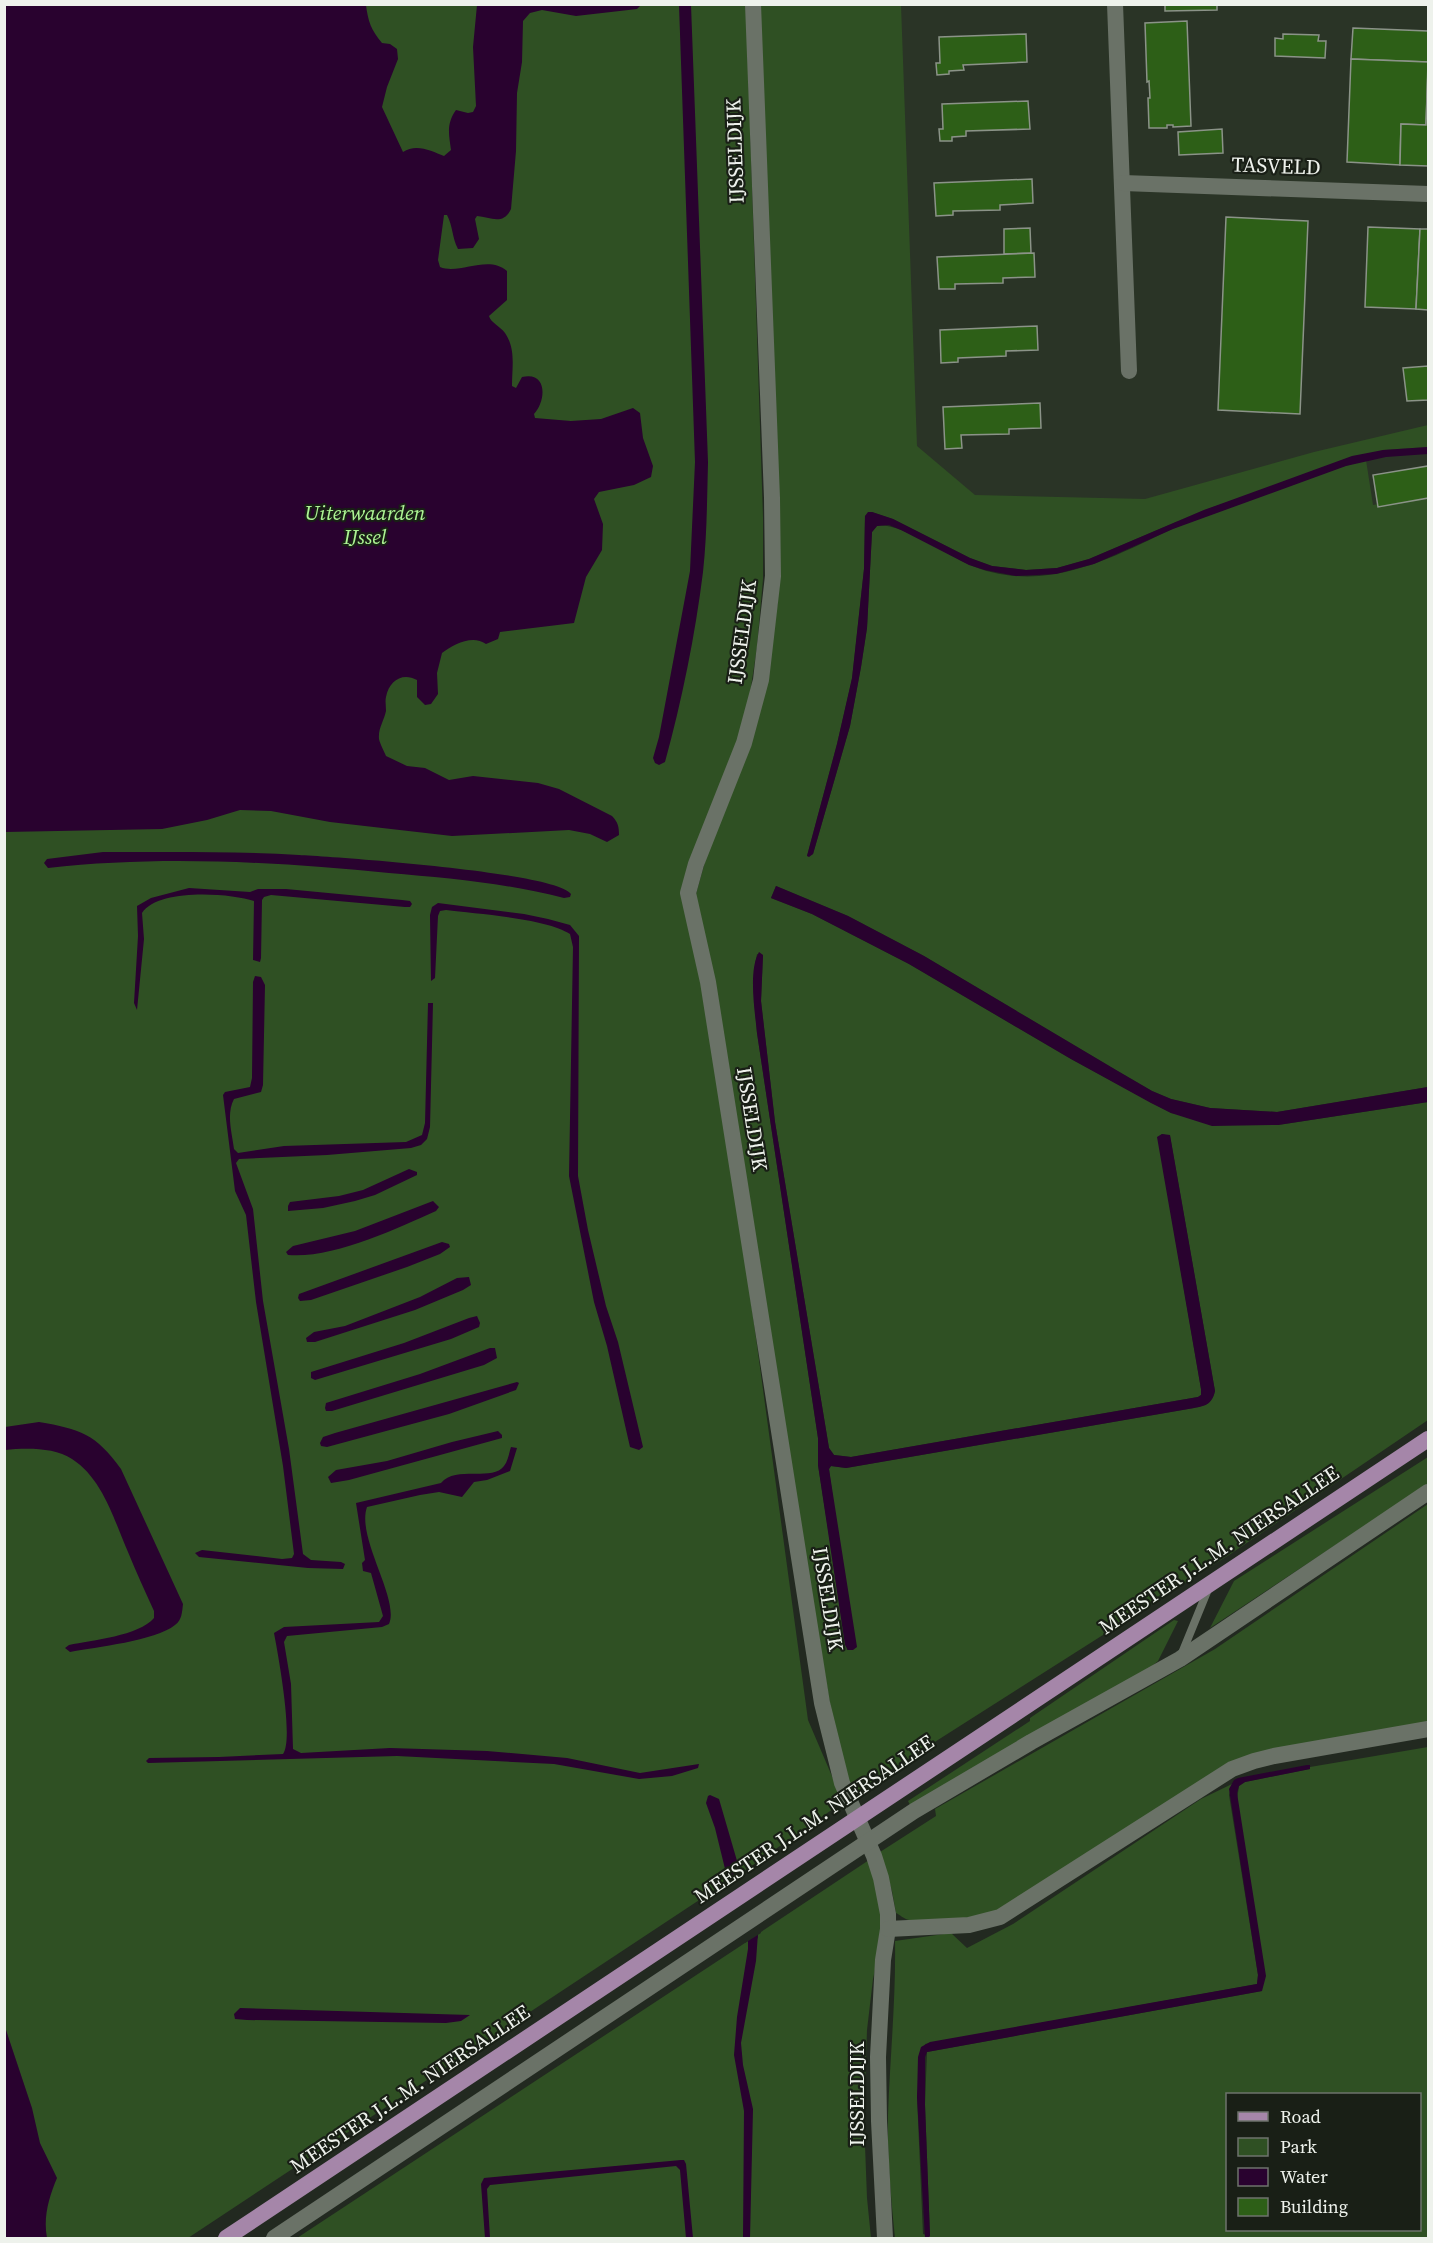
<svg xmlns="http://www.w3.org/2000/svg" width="1433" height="2243" font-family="'Source Serif 4',serif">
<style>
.built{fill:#2a3426}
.green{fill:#2f5023;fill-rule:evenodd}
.water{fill:#29022f}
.pier{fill:#222920}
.building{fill:#2d5f17;stroke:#8b9388;stroke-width:1.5}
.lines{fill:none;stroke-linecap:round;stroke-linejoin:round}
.service{stroke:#6a7267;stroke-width:8}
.minor{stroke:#6a7267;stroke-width:16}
.primary{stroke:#a586a9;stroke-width:16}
.labels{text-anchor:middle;stroke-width:4.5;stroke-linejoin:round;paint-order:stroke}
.street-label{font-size:21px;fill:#eef2ec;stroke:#191f16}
.park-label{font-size:21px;font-style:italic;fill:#adf594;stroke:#191f16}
</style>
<rect width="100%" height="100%" fill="#222920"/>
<polygon class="built" points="814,5 1428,5 1428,509 962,532 868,472"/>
<g class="green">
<polygon points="5,5 746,5 763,517 763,579 757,647 749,700 741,732 687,868 750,1294 808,1720 843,1802 740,1874 738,1869 728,1881 188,2238 32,2238 5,2177"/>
<path d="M759,5H901L917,446L975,495L1145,499L1314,452L1428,425V447L1383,450L1204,510L1089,559L1057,568L1026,570L992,566L970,558L893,519L872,512L865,516L864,569L852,679L837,744L807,856L813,854L850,726L861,667L867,628L872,532L877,526C897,521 948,555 968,564C989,574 1016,578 1039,576C1087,572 1130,549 1172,529C1193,520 1215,513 1236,505C1277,490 1319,474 1361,461L1366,460L1373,505L1428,495V1087L1277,1112L1210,1108L1171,1099L1152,1091L1116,1070L924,956L848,916L776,886L771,898L812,914L909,964L1071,1059L1171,1113L1278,1125L1428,1102V1420L1232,1553L853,1794L838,1751L694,901L778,603ZM757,954L763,955L761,1001L775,1122L829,1448L834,1455L851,1457L1198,1397L1201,1395V1389L1158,1137L1162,1134L1170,1136L1215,1391C1212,1404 1206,1405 1194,1408L846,1468L831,1466L829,1469L853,1650H847L818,1465V1438L757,1033C755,1007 751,980 757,954Z"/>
<polygon points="1428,1457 1428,1484 1210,1628 1234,1581"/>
<path d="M1428,1504V1724L1266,1753L996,1912C975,1918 930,1924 909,1920C904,1919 900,1915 896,1913L892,1891L880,1852L936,1816L935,1809L1215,1649Z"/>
<polygon points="1174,1620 1178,1621 1158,1661 1151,1667 910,1805 908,1801 1030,1721 1030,1718"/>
<path d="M1428,1747V2238H895C891,2198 887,2156 888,2115C890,2057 896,1999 895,1941L951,1933L967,1948L1013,1924L1201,1799L1232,1784L1229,1795L1258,1975L1257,1984L925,2044L917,2097L923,2234L930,2236L925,2105L927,2052L1262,1991L1237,1800L1239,1786L1245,1782L1310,1769V1767ZM1228,2094H1420V2230H1228Z"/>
<polygon points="869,1860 880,1901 883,1931 873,1979 867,2030 864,2119 867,2198 871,2238 297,2238 748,1941 748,1945 758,1938 758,1934"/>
</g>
<g class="water">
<path d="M4,5H366C368,21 371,30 382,43L390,44L397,49L398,59L387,87L382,107L403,152C416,143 432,151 444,156L451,150C449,135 446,124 456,110L468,113L473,112L476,106L473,47L477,5H641L637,9L576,16L542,10L530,13L523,21L522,62L517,93L516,151L511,209C503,226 490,217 477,216L475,219L479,239L473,248L458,249C452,238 453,226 447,215H444L438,260L440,267C460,275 488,254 507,271V300L489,316C491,323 500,326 505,333C516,349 512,367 512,386L516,388L522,377C548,371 546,401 534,414L535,418L571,421L601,419L633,408L640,413L643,438L653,466L651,477L634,485L599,492L594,499L603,524L602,550L586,577L574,623L500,632L498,639L486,644C472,634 453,645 442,653L437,673L438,694L431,704L425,705L417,697V680C402,672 389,681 386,697C385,701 386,706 386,711C384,721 378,728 379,739C380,744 384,751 386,756L407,766L425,768L449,780L473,776L538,783L559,789L612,816C618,822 619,827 619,835L607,842L590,834L569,830L452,836L330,822L271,811L240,810L207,820L162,829L5,832Z"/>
<path d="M679,5H691L708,462C707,499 707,536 703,572C695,636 682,700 665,762L659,765L655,763L653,758L659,737L690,571L695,462Z"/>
<polygon points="1428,447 1428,454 1386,457 1346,466 1173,529 1094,564 1056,574 1016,576 985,570 969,565 901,530 889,525 877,526 872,532 867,628 861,667 850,726 813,854 809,857 807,856 837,744 852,678 864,569 865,516 868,512 872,512 893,519 970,558 992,566 1026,570 1057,568 1089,559 1204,510 1352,456 1383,450"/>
<path d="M103,852C168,852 234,851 299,855C337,857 555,872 571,894L570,897L564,898C506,883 448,878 389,873C276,862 161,855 48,868L44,863L47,859Z"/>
<polygon points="776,886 848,916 924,956 1116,1070 1152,1091 1171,1099 1210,1108 1277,1112 1428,1087 1428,1102 1278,1125 1212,1126 1171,1113 1151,1103 1071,1059 909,964 812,914 771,898"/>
<path d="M189,888L250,892L258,889H286L402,900L410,901L412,904L410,907H405L271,895L264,897L262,900L261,958L260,962L253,960L254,901C230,893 158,888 142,913L144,939L137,1010L134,1003L138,936L137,906L151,898Z"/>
<path d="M438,903L524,914L548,919L570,925L579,936L578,1176L588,1230L606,1306L618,1342L643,1447L639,1450L630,1447L607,1346L594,1302L569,1176L573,947L570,934C546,918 477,914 446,910L440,911L438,916L435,978L431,981L430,915L432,907Z"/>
<path d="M759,952L763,955L761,1001L775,1122L829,1448L834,1455L851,1457L1198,1397L1201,1395V1389L1157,1137L1162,1134L1170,1135L1215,1391C1212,1404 1206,1406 1194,1408L846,1468L831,1466L829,1469L857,1647L853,1650H848L845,1645L818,1465V1438L757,1033C755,1012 748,971 759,952Z"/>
<path d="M255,976L261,977L265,985L263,1085L261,1092L234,1099C226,1114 232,1133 234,1149L238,1153L284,1146L406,1142L422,1135L425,1123L428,1003H433L430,1127L427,1139L421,1145L411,1148L327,1155L239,1159L236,1163L253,1209L263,1301L289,1449L303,1554L311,1560L341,1562L345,1564L343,1569L308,1568L199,1557L195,1553L202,1550L282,1559L292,1558L294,1554L283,1466L256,1302L246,1215L235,1191L223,1095L225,1092L250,1087L252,1078L253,982Z"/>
<polygon points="409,1169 417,1172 417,1175 375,1195 355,1201 323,1208 288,1211 288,1206 290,1202 339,1196 363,1190"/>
<path d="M433,1201L439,1207L436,1211C396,1229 332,1259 288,1255L286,1252L293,1246L355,1231Z"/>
<polygon points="442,1242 449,1244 450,1247 440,1254 407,1267 311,1300 300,1301 298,1298 299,1294"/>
<polygon points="469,1277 471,1285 463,1290 415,1310 315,1342 307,1342 306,1338 314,1332 345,1326 420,1297 457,1278"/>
<polygon points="477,1316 480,1323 479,1327 451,1339 315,1380 311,1378 311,1372 404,1343 469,1318"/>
<polygon points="490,1348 495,1348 497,1358 484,1365 332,1411 326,1411 325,1408 326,1403 420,1374"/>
<polygon points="517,1382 519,1383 516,1390 449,1414 327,1447 321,1446 320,1443 323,1437 335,1433"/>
<path d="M39,1422C80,1429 96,1434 121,1469L183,1604C182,1612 182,1620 175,1625C155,1641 96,1647 70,1652L65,1648L69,1645C92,1640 139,1636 154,1618V1611C145,1591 136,1572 128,1552C114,1520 103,1479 72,1459C54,1447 25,1448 5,1450V1427Z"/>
<polygon points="498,1431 502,1435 502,1438 349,1480 331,1483 328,1477 336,1470 387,1461 452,1442"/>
<path d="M511,1447L517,1448L510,1471L487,1480L474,1482L462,1497L439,1492L420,1495L367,1507C356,1538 400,1599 389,1624L382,1627L287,1636L284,1642L291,1684L293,1749L301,1753L390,1748L487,1751L567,1758L640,1773L699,1764L698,1768L672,1776L639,1779L554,1764L397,1756L148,1763L146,1761L149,1758L219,1757L283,1754C294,1740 278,1654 274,1633L284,1627L379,1622L383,1616L371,1573L363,1571L362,1563L365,1560L356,1503L441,1483C456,1465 492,1482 504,1466C508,1461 509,1453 511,1447Z"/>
<polygon points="1307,1765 1310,1765 1310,1769 1245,1782 1239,1786 1237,1793 1266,1976 1262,1991 927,2052 925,2057 925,2105 930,2236 928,2238 925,2238 917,2097 918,2057 921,2047 930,2042 1257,1984 1258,1975 1229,1789 1234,1780 1238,1778"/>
<polygon points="710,1795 719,1799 758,1933 756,1961 741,2043 743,2065 753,2109 750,2238 743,2238 744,2111 734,2055 737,2017 748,1949 748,1936 728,1881 715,1828 706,1803 708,1796"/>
<polygon points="240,2008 470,2015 461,2021 446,2023 247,2020 235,2019 234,2014"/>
<path d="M4,2024L32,2108L40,2143L57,2178C49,2197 43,2217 47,2238H5Z"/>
<polygon points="681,2160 684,2160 686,2164 693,2238 686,2238 680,2170 676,2166 490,2185 487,2189 490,2238 485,2238 481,2184 484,2178"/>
</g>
<polygon class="pier" points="741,1869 761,1933 745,1943 745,1936 724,1880"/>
<g class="building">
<polygon points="1165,4 1217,4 1217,10 1165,11"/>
<polygon points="1187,21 1191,126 1173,127 1173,125 1167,125 1167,128 1149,128 1148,98 1150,98 1149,81 1147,82 1145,23"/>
<polygon points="1353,28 1428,31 1428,62 1351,59"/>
<polygon points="1026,34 1027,62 963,65 964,70 949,71 949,74 937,75 936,63 940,63 939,37"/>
<polygon points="1283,34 1319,35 1318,41 1326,41 1325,58 1275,56 1275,38 1283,39"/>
<polygon points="1351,59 1428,62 1426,125 1401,124 1400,165 1347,162"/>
<polygon points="1428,70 1428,166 1400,165 1401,124 1426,125"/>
<polygon points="1028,101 1030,129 966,131 966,136 952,137 952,141 940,141 939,129 943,129 942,104"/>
<polygon points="1222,129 1223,153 1179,155 1178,132"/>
<polygon points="1032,179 1033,203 1000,205 1000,210 953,211 953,215 936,216 934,183"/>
<polygon points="1226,217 1308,221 1300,414 1218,410"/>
<polygon points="1368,227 1420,229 1416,309 1365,307"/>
<polygon points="1030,228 1031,253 1004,254 1004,229"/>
<polygon points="1420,229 1428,229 1428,310 1416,309"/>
<polygon points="1034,253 1035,277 1003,278 1003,283 955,284 955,289 939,289 937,257"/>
<polygon points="1037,326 1038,350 1006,351 1006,356 958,358 958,362 941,363 940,330"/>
<polygon points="1428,366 1428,400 1407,401 1403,368"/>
<polygon points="1040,403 1041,428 1009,429 1009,434 961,435 962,448 945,449 943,407"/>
<polygon points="1428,466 1428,498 1378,507 1373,475"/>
</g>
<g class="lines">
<polyline class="service" points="1182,1653 1209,1587"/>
<g class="minor">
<polyline points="753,4 772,498 773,576 761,680 744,743 696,864 688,893 708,982 822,1703 842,1783 874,1856 881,1878 888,1914 888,1929 883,1960 878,2057 879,2121 885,2238"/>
<polyline points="1115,4 1129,371"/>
<polyline points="1123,183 1428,194"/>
<polyline points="888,1929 969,1925 1000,1917 1232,1769 1254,1761 1274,1756 1428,1729"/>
<polyline points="274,2238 914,1811 1031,1742 1180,1659 1428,1492"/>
</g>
<polyline class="primary" points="226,2238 1428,1439"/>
</g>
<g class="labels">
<g class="street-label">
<text transform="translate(735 151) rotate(-92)" y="7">IJSSELDIJK</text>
<text transform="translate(1276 166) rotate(2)" y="7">TASVELD</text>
<text transform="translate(742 632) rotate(-82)" y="7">IJSSELDIJK</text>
<text transform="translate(752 1119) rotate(81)" y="7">IJSSELDIJK</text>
<text transform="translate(1219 1550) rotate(-34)" y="7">MEESTER J.L.M. NIERSALLEE</text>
<text transform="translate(828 1599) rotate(81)" y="7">IJSSELDIJK</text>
<text transform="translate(814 1819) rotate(-34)" y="7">MEESTER J.L.M. NIERSALLEE</text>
<text transform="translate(410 2089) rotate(-34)" y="7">MEESTER J.L.M. NIERSALLEE</text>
<text transform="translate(857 2094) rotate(-90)" y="7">IJSSELDIJK</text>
</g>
<g class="park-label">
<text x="365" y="520">Uiterwaarden<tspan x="365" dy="24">IJssel</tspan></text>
</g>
</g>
<rect width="1433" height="2243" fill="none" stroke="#eef2ec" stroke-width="12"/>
<rect x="1226" y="2093" width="195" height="138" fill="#191f16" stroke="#6e736c" stroke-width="1.5"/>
<rect x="1238" y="2112" width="30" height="9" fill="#a586a9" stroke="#6e736c" stroke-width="1.5"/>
<text x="1280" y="2123" font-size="18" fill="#eef2ec">Road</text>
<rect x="1238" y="2138" width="30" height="18" fill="#2f5023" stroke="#6e736c" stroke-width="1.5"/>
<text x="1280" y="2153" font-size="18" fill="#eef2ec">Park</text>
<rect x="1238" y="2168" width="30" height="18" fill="#29022f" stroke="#6e736c" stroke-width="1.5"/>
<text x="1280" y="2183" font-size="18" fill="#eef2ec">Water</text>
<rect x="1238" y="2198" width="30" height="18" fill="#2d5f17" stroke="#6e736c" stroke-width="1.5"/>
<text x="1280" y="2213" font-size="18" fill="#eef2ec">Building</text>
</svg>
